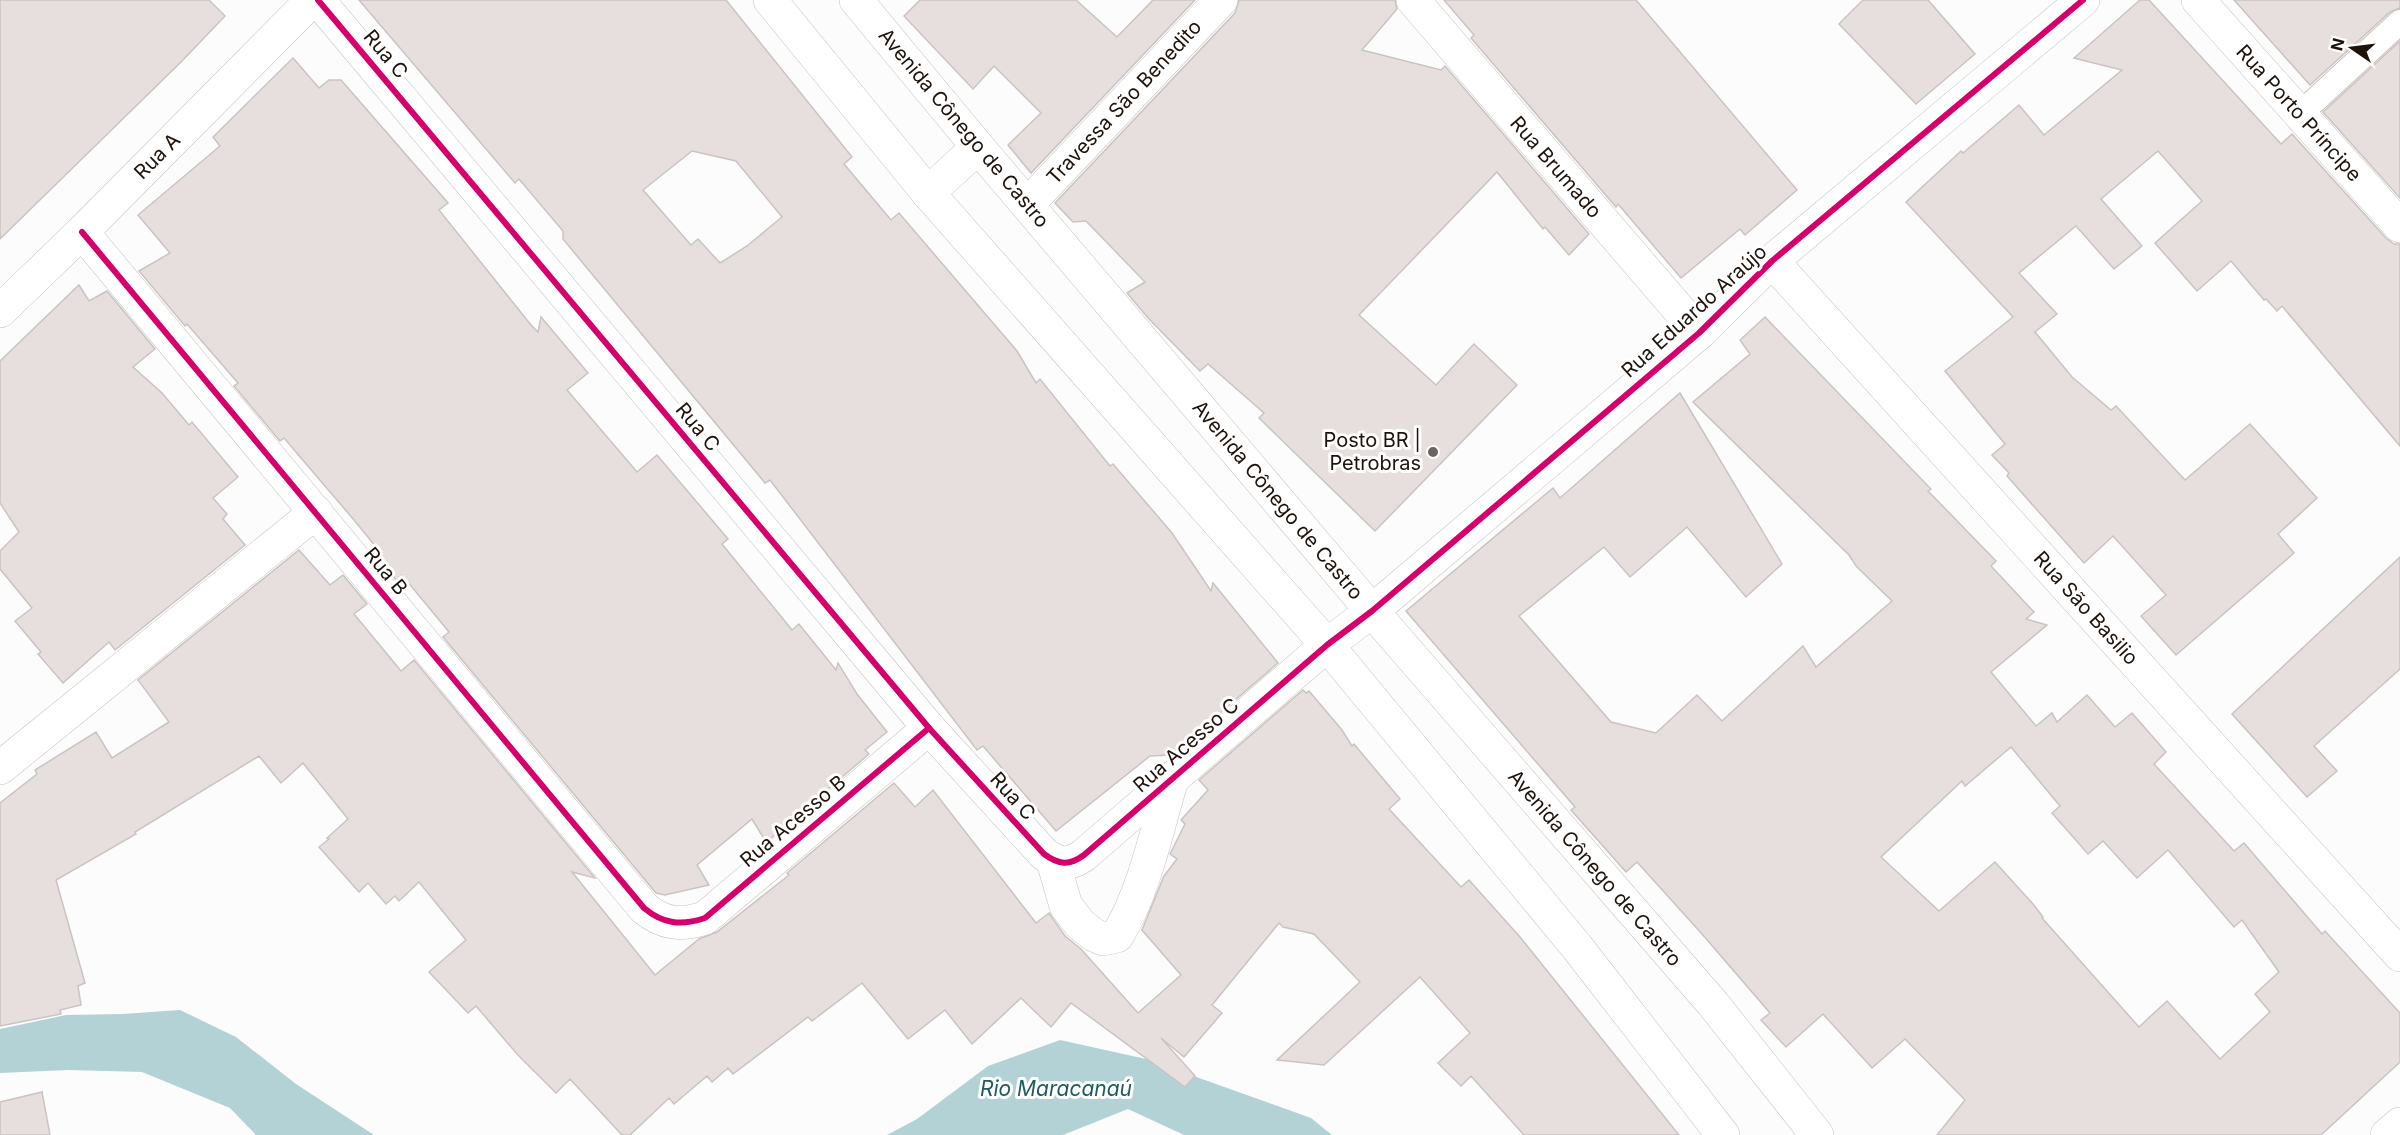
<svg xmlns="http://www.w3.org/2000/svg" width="2400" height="1135" font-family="Inter,sans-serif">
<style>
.water{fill:#b3d2d5}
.building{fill:#e7dfde;stroke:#cac3c2;stroke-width:1.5;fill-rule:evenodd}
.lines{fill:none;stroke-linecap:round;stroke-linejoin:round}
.lane-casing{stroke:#c8c3be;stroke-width:26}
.street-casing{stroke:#c8c3be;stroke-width:34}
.secondary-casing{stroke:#c8c3be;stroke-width:34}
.lane{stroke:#fff;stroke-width:24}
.street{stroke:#fff;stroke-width:33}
.secondary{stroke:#fff;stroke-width:33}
.cycleway-casing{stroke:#fff;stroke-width:10}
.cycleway{stroke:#d6006c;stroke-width:6}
.poi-dot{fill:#6c655f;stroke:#fff;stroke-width:2}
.labels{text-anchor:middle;stroke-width:6;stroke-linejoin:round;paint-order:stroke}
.street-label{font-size:20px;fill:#1e130b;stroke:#fff}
.poi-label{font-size:20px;fill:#1e130b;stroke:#fff;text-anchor:end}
.water-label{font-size:21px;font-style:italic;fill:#1e5b60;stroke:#fff}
</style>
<rect width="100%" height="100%" fill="#fcfcfc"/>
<g class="water">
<polygon points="180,1010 236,1037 296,1084 374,1135 256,1135 230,1108 142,1072 68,1070 0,1073 0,1029 66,1015 123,1014"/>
<polygon points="1060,1040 1146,1059 1311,1118 1332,1135 1184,1135 1128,1109 1063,1135 887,1135 917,1119 988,1066"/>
</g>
<g class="building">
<polygon points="0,0 209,0 225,16 181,62 0,239"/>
<path d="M359,0H726L852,157L844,164L891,220L899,213L1017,351L1036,383L1040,379L1110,466L1113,464L1172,533L1211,591L1213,583L1278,663L1171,755L1150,756L1056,831L983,746L977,750L770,480L765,483L563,239V231L519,179L515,183ZM692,151L736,161L782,217L747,246L720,263L698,239L691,245L643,190Z"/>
<polygon points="920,0 1076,0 1117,37 1153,0 1195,0 1031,173 1008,145 1041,113 994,66 973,89 904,16"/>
<polygon points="1239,0 1395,0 1397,9 1362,50 1441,70 1445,66 1589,234 1569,255 1545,227 1543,229 1497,172 1359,315 1436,385 1474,344 1517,385 1375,531 1259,418 1264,413 1208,364 1200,371 1149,319 1127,293 1145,282 1086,221 1073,222 1055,203 1235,13"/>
<polygon points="1444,0 1636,0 1797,190 1745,235 1740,229 1681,278 1618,204 1616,207 1471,38 1474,35"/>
<polygon points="1863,0 1928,0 1975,54 1916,104 1839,24"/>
<polygon points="2140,0 2149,0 2281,144 2292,134 2386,238 2394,244 2400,244 2400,446 2282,306 2277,311 2266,299 2264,300 2231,261 2197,291 2155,243 2202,201 2158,151 2101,199 2142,246 2114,269 2076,226 2019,273 2057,314 2035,332 2072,377 2111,410 2116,406 2185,480 2250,424 2317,498 2278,534 2294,553 2176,655 2141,616 2166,595 2113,536 2084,563 2007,476 2009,473 1992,455 2005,444 1945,371 2013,317 1906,202 1961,151 1963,153 2019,105 2044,135 2122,70 2074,58"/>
<polygon points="2234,0 2400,0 2400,8 2390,12 2310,85"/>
<polygon points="2400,41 2400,198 2323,112"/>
<polygon points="293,58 319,88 329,80 341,80 348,88 448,203 439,210 531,325 538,332 541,317 588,373 567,390 637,472 657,455 728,539 722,544 792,630 799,624 836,670 838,663 857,694 887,732 865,750 869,754 766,842 752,819 697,865 709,885 665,895 656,893 443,637 449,632 402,575 396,580 372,551 376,547 354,520 284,438 280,441 234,386 238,383 187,324 185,326 139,271 170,253 138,215 220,146 213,137"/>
<polygon points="79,285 89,301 107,291 155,349 133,367 162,393 189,425 192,422 238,477 213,498 227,514 223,519 245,545 115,650 109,642 63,683 38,654 41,652 15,621 32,608 0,569 0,551 19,532 0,503 0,361"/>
<path d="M1765,317L1931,489L1928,491L1996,561L1991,566L2034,612L2026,619L2047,625L1991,672L2036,726L2052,713L2057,722L2087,695L2115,727L2132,713L2166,752L2154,764L2234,851L2244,843L2322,934L2325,931L2400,1013V1062L2321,1135H1937L1965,1100L1905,1039L1872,1068L1823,1014L1786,1047L1761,1020L1770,1013L1702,934L1637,862L1626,872L1571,810L1575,807L1406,611L1553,488L1560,498L1680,393L1782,564L1746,597L1687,527L1630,577L1604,547L1519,616L1611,722L1656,733L1697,695L1722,721L1803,646L1816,667L1892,601L1856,566L1849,555L1693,402L1750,354L1740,340ZM2011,747L2060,806L2052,813L2088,854L2103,841L2137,878L2168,850L2234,927L2242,920L2279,972L2255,994L2270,1012L2220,1059L2167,1001L2139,1027L2042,918L2043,917L2033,904L1995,862L1939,911L1881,857L1962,781L1965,786Z"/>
<polygon points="299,550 330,585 343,575 367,604 354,614 401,671 414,660 595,878 572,872 655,975 699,939 717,932 789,875 787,873 894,783 915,807 933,790 1036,923 1049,913 1065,936 1081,949 1138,1013 1181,975 1142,930 1164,876 1177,859 1170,854 1185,824 1181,820 1208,790 1199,780 1303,690 1306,693 1309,691 1342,730 1352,746 1354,744 1400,799 1389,809 1461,887 1469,880 1520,937 1679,1135 1524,1135 1471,1076 1461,1086 1438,1063 1470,1033 1420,977 1324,1065 1277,1060 1360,982 1314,934 1283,927 1279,923 1212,1005 1222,1013 1184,1057 1161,1038 1195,1076 1185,1087 1071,1003 1051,1027 1021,998 972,1044 945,1010 908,1039 862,983 812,1021 808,1017 733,1074 728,1068 712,1082 707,1076 674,1104 669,1098 630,1135 622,1135 570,1079 556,1093 517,1054 476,1006 468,1013 429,972 466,940 419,882 399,901 395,896 386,904 368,883 359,892 319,847 329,839 327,838 348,819 303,763 281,783 259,756 135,832 136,834 56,880 85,983 78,986 81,1005 60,1010 61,1014 0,1026 0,803 37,774 35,770 96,732 112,758 169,722 138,680"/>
<polygon points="2400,557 2400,669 2314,746 2337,771 2307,797 2232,714"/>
<polygon points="42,1092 50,1135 0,1135 0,1102"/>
</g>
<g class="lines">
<g class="lane-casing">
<polyline id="lane" points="2300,114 2400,22"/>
</g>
<g class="street-casing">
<g id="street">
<path d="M318,0L929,728L1044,854C1059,865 1069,866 1084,855L1327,645L1372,611L1699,333L1772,261L2083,0"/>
<polyline points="1413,0 1699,333"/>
<polyline points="2198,0 2400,226"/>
<polyline points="1028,204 1221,0"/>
<path d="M82,232L644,908C663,924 681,926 705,918L929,728"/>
<polyline points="1772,261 2400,955"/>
<polyline points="0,311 82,232 312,0"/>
<polyline points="0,768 316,512"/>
<path d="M1053,861L1066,906L1080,924L1094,935L1103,939L1117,936C1144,893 1157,829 1172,779"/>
<polyline points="2387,1135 2400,1124"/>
</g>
</g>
<g class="secondary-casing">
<g id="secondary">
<polyline points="770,0 928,193 1327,645 1577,947 1723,1135"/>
<polyline points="856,0 978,147 1372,611 1714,1005 1817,1135"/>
<polyline points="928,193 978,147"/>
</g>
</g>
<use href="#lane" class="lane"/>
<use href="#street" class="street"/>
<use href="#secondary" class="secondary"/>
<g class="cycleway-casing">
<g id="cycleway">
<path d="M318,0L929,728L1044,854C1059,865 1069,866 1084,855L1327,645L1372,611L1699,333L1772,261L2083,0"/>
<path d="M82,232L644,908C663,924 681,926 705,918L929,728"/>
</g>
</g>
<use href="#cycleway" class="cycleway"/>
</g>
<circle class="poi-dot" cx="1433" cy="452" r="6"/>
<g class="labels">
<g class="street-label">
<text transform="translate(386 54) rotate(50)" y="7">Rua C</text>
<text transform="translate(1124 102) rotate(-47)" y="7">Travessa São Benedito</text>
<text transform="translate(2299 113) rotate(48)" y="7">Rua Porto Príncipe</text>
<text transform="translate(964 128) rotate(50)" y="7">Avenida Cônego de Castro</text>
<text transform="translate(157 156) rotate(-45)" y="7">Rua A</text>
<text transform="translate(1556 167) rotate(49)" y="7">Rua Brumado</text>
<text transform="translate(1694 311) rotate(-42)" y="7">Rua Eduardo Araújo</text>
<text transform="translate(698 427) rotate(50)" y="7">Rua C</text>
<text transform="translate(1278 500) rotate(50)" y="7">Avenida Cônego de Castro</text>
<text transform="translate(386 571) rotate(50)" y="7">Rua B</text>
<text transform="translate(2086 608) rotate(48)" y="7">Rua São Basilio</text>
<text transform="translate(1186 745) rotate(-41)" y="7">Rua Acesso C</text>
<text transform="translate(1013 796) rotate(48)" y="7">Rua C</text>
<text transform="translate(793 821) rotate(-40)" y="7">Rua Acesso B</text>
<text transform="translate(1595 868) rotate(49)" y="7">Avenida Cônego de Castro</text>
</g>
<g class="poi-label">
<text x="1421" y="447">Posto BR |<tspan x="1421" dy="23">Petrobras</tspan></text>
</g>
<g class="water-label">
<text x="1056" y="1096">Rio Maracanaú</text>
</g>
</g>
<g transform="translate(2352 48) rotate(284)" stroke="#ffffff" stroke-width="4.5" paint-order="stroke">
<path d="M0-4.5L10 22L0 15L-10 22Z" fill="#1e130b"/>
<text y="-9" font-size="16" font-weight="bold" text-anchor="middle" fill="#1e130b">N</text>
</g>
</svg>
